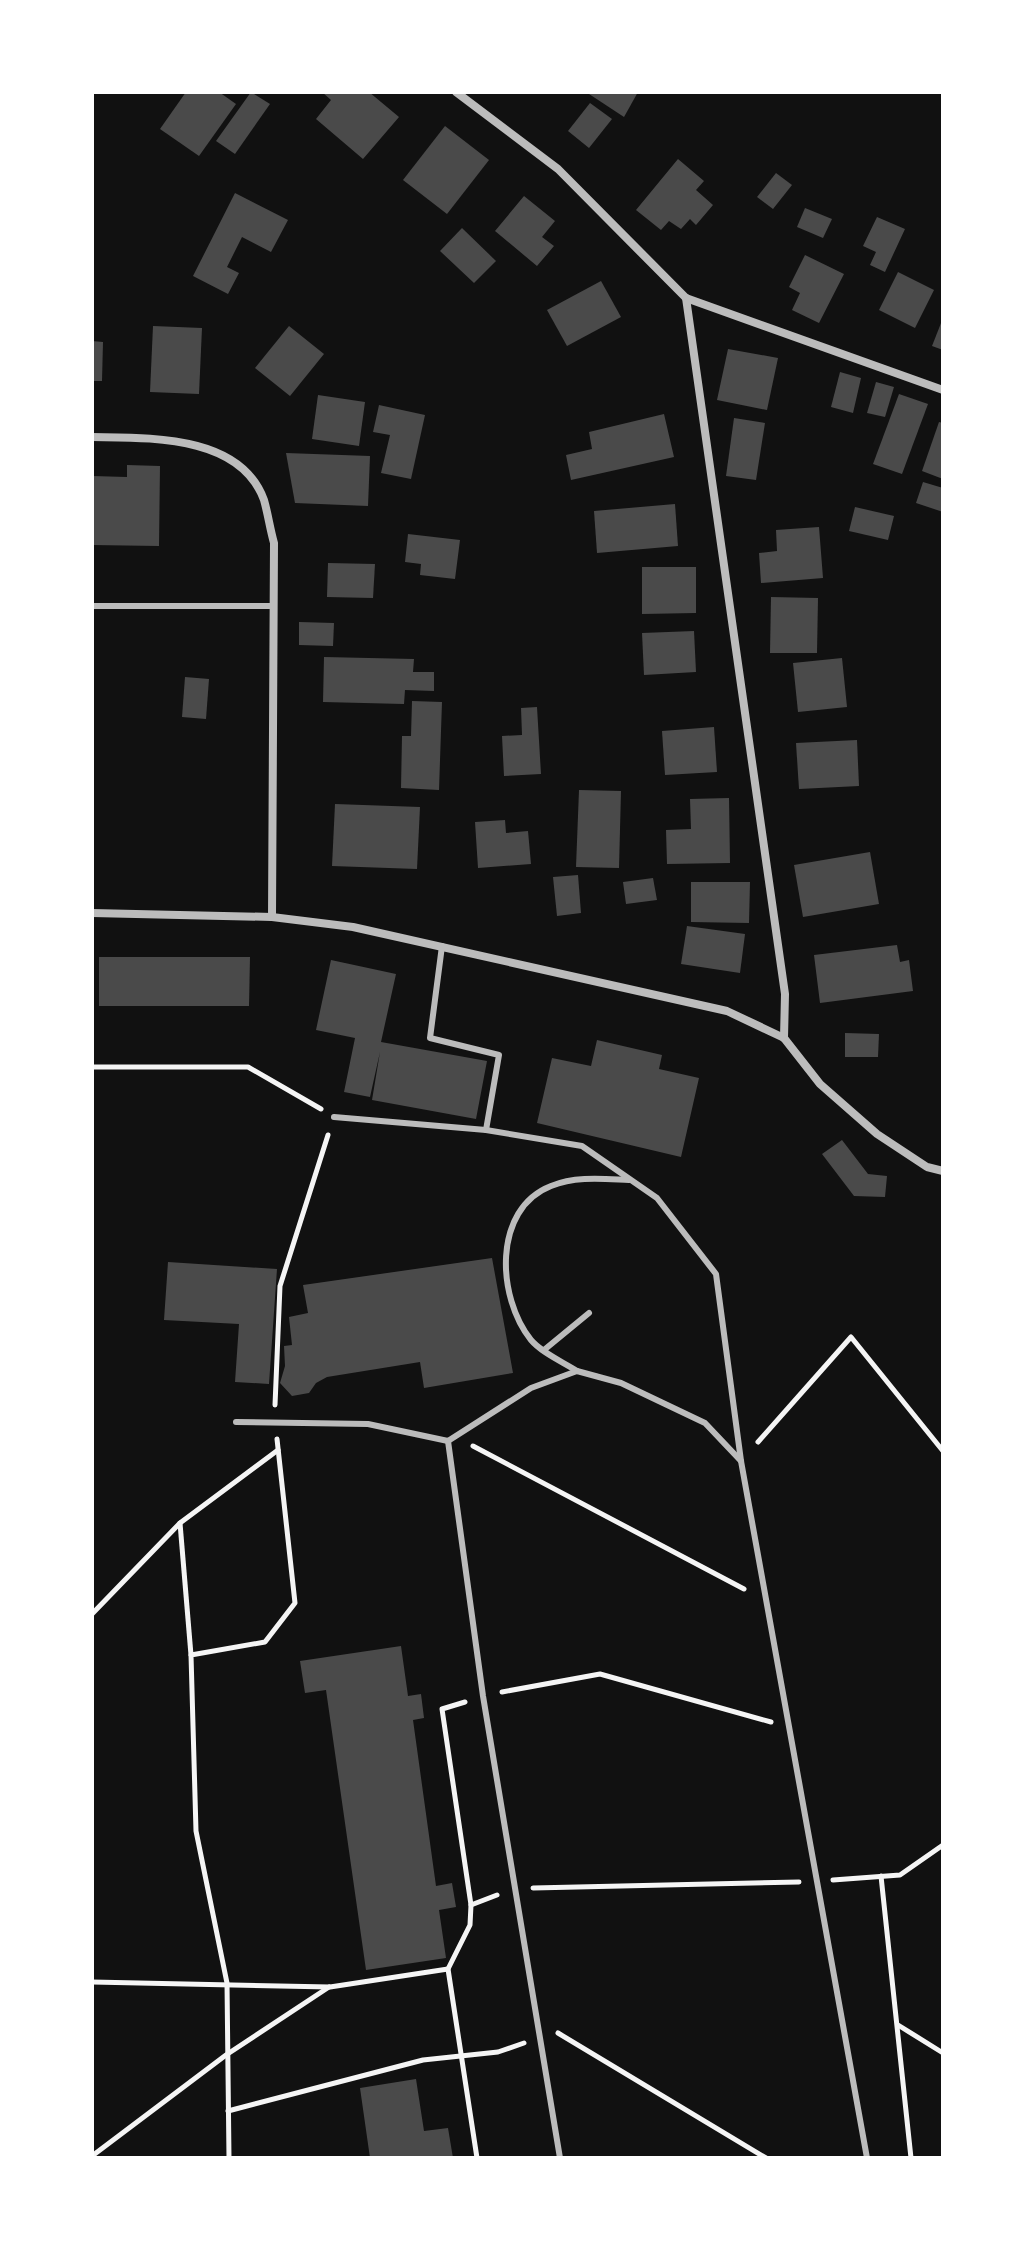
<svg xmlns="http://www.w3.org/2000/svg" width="1035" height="2250" font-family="'Fira Sans',sans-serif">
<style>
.building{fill:#4a4a4a}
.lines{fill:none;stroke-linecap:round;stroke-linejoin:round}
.path{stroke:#f5f5f5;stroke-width:5}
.service{stroke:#bcbcbc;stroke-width:6}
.minor{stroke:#bcbcbc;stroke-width:8}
</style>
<rect width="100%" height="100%" fill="#111"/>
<g class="building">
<polygon points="186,92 219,92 236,104 199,156 160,129"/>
<polygon points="251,92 270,104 235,154 216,141"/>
<polygon points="322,92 369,92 399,117 363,159 316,119 331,100"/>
<polygon points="586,92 638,92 624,117"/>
<polygon points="590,103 612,119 589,148 568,131"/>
<polygon points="445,126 489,160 447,214 403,180"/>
<polygon points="678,159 704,181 696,190 713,205 696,225 690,219 681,229 669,221 661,230 636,210"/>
<polygon points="776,173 792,185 773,209 757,197"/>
<polygon points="235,193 288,220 271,252 242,237 227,267 239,273 228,294 193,276"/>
<polygon points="524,196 555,221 542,237 554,246 537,266 495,231"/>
<polygon points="805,208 832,219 823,238 797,227"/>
<polygon points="877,217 905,229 885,272 870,265 876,252 863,246"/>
<polygon points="462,228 496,261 474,283 440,251"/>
<polygon points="805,255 844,274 819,323 792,310 800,293 789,287"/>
<polygon points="898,272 934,290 915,328 879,310"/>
<polygon points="601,281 621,317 567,346 547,310"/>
<polygon points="943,318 943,350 932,346"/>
<polygon points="153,326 202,328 199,394 150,392"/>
<polygon points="289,326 324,354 290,396 255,368"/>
<polygon points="92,341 103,342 102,381 92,381"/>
<polygon points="728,349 778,358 767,410 717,400"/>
<polygon points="840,372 861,378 853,413 831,407"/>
<polygon points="876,382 894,387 885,417 867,413"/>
<polygon points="899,394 928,404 902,474 873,464"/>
<polygon points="318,395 365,402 359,446 312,439"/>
<polygon points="379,405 425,415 411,479 381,473 390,435 373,432"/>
<polygon points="664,414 674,457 571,480 566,455 592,449 589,432"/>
<polygon points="734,418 765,423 756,480 726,476"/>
<polygon points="939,422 943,423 943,479 922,471"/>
<polygon points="286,453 370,456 368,506 295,503"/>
<polygon points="127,465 160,466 159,546 92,545 92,476 127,477"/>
<polygon points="923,482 943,488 943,512 916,503"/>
<polygon points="675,504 678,546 597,553 594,511"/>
<polygon points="855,507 894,516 888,540 849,531"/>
<polygon points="819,527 823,578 761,583 759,553 777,551 776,530"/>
<polygon points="408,534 460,540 455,579 420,575 421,564 405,562"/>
<polygon points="328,563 375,564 373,598 327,597"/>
<polygon points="642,567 696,567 696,613 642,614"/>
<polygon points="771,597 818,598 817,653 770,653"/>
<polygon points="299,622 334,623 333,646 299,645"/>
<polygon points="694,631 696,672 644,675 642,633"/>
<polygon points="324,657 414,659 413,672 434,672 434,691 405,690 404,704 323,702"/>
<polygon points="842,658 847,707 798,712 793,663"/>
<polygon points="185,677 209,679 206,719 182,717"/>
<polygon points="412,701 442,702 439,790 401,788 402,736 411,736"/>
<polygon points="537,707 541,774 504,776 502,736 522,735 521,708"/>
<polygon points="714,727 717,772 665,775 662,731"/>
<polygon points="857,740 859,786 799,789 796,743"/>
<polygon points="579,790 621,791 619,868 576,867"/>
<polygon points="729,798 730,863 667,864 666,830 691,829 690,799"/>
<polygon points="335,804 420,807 417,869 332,866"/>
<polygon points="505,820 506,833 528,831 531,864 478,868 475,822"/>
<polygon points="870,852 879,904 803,917 794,865"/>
<polygon points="578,875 581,913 557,916 553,877"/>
<polygon points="653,878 657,900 626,904 623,882"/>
<polygon points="691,882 750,882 749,923 691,922"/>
<polygon points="687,926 745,934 740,973 681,964"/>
<polygon points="897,945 900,962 909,960 913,991 820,1003 814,955"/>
<polygon points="99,957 250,957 249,1006 99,1006"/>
<polygon points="331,960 396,974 381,1042 487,1061 476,1119 372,1100 380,1052 370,1097 344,1092 355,1038 316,1030"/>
<polygon points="845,1033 879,1034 878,1057 845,1057"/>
<polygon points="597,1040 662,1055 659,1069 699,1078 681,1157 537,1123 552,1058 591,1066"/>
<polygon points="842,1140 868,1174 887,1176 885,1197 854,1196 822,1154"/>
<polygon points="492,1258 513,1373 424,1388 420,1362 327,1377 316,1383 309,1393 292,1396 280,1383 285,1366 284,1346 292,1345 289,1317 308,1313 303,1285"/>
<polygon points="168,1262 277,1269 269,1384 235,1382 239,1324 164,1320"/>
<polygon points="401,1646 408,1696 421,1694 424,1718 413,1720 436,1886 452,1883 456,1907 439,1910 446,1958 366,1970 326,1690 305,1693 300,1661"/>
<polygon points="416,2079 424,2131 448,2128 453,2158 370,2158 360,2088"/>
</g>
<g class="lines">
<g class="path">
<polyline points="92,1067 248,1067 321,1109"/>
<polyline points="275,1405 280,1286 328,1135"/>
<polyline points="758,1442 851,1337 943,1451"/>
<polyline points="473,1446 744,1589"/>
<polyline points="180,1523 191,1655"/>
<polyline points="92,1614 180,1523 278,1450"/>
<polyline points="502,1692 600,1674 771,1722"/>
<polyline points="465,1702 442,1709 471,1905 470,1925 448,1969 477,2158"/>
<polyline points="881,1876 911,2158"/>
<polyline points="833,1880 900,1875 943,1845"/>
<polyline points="533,1888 799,1882"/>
<polyline points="471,1905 497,1895"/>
<polyline points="92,1982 330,1987 448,1969"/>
<polyline points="898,2025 943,2053"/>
<polyline points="558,2033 766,2158"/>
<polyline points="228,2111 423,2060 498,2052 524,2043"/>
<polyline points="92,2156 226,2055 329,1987"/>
<polyline points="229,2158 227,1983 196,1831 191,1655 265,1642 295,1603 277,1439"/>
</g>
<g class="service">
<polyline points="92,606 273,606"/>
<polyline points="442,946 430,1038 499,1055 486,1130"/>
<polyline points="334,1117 486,1130 582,1146 657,1198 716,1274 741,1461 867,2158"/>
<polyline points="544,1350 589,1313"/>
<path d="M577,1371C563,1362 542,1353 531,1340C497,1298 492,1209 551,1186C576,1176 603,1179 629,1180"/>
<polyline points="236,1422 368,1424 448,1441 531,1388 577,1371 621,1383 705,1423 741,1461"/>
<polyline points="448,1441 483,1696 560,2158"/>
</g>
<g class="minor">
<polyline points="456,92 558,169 686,298 943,390"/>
<polyline points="686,298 785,994 784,1038"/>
<path d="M92,437C148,438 240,434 264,500C268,514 270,529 274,543L272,917"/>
<polyline points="92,913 272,917 353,927 727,1011 784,1038 820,1084 877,1134 927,1167 943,1171"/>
</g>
</g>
<rect width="1035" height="2250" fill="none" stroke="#ffffff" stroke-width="188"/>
</svg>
